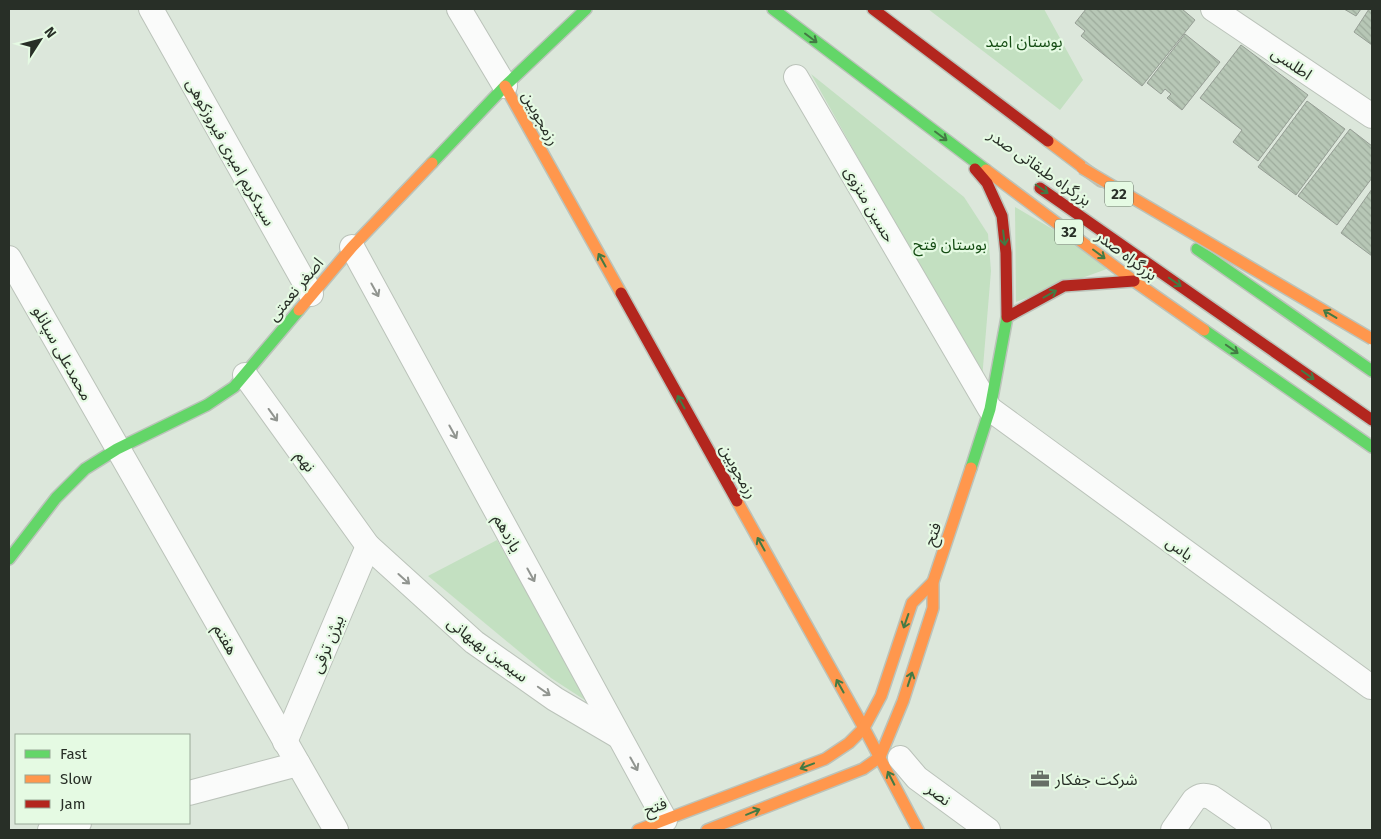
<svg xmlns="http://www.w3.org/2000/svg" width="1381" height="839" font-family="'Fira Sans','Noto Sans Arabic',sans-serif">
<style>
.green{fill:#c3e0c1}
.building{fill:url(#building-back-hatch);stroke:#969e95}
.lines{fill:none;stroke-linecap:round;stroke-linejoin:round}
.street-casing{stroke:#bbc3ba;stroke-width:26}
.fast-casing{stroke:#bbc3ba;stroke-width:14}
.slow-casing{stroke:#bbc3ba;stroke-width:14}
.jam-casing{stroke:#bbc3ba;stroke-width:14}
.street{stroke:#fafbfa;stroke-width:24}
.fast{stroke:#63d668;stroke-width:11}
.slow{stroke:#ff974d;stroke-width:11}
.jam{stroke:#b3261e;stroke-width:11}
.slow-bridge-casing{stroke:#bbc3ba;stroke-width:14;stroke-linecap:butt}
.slow-bridge{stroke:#ff974d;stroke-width:11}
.oneway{stroke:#437a44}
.oneway2{stroke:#919590}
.labels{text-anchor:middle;stroke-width:4.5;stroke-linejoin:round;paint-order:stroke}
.shield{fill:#e5fae3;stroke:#616c5f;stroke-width:1}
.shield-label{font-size:15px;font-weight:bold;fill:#282f27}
.park-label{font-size:16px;fill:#154d14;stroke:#e5fae3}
.street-label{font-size:16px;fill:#282f27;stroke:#e5fae3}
.poi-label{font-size:16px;fill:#282f27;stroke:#e5fae3;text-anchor:start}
</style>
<defs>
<pattern id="building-back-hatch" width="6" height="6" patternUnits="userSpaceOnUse" patternTransform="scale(1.25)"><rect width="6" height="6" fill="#b7c7b6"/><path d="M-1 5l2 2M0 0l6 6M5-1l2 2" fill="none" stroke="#9dab9c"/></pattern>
</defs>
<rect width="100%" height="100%" fill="#dce7db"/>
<g class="green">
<polygon points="928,9 1044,9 1083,80 1060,110"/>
<polygon points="811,74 964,197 988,234 991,271 982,379"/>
<polygon points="1015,207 1115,266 1016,302"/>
<polygon points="497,540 594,706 551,678 428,576"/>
</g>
<g class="building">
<polygon points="1086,9 1182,9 1195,20 1142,86 1081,36 1085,31 1075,23"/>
<polygon points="1344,9 1361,9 1356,16"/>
<polygon points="1369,9 1372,9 1372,45 1354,32"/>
<polygon points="1185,34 1220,62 1182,110 1167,98 1171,94 1165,89 1161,94 1147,83"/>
<polygon points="1241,45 1308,95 1258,161 1233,142 1242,130 1200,98"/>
<polygon points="1307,101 1345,129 1296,195 1258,167"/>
<polygon points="1350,129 1372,146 1372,178 1337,225 1298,196"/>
<polygon points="1372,189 1372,256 1341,233"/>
</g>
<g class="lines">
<g class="street-casing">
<g id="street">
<polyline points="151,9 311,294"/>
<polyline points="459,9 505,86"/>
<polyline points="1213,9 1372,116"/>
<polyline points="796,77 990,409 1371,687"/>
<polyline points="352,247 665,820"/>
<polyline points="9,258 336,830"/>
<polyline points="245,375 368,546 474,642 555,699 618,736"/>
<polyline points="285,742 368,546"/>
<polyline points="900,758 917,778 988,830"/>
<polyline points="189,793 298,764"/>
<polyline points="50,830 79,823"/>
<path d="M1173,830L1194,800C1200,795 1204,795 1211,797L1259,830"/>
</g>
</g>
<g class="fast-casing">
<g id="fast">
<polyline points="773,9 986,170"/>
<polyline points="432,163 505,86 586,9"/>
<polyline points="1197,249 1372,371"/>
<polyline points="1204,330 1372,447"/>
<polyline points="971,468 990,409 1007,317"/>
<polyline points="9,559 56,498 85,469 117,449 207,405 234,387 299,310"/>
</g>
</g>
<g class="slow-casing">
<g id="slow">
<polyline points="505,86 621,293"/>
<polyline points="1048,141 1101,181"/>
<polyline points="986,170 1134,281 1204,330"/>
<polyline points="299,310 352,247 432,163"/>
<polyline points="737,501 864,728 918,830"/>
<polyline points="880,757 903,701 933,608 933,582 971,468"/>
<polyline points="638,830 825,759 849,743 864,728 881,696 912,603 933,582"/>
<polyline points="707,830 863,769 880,757"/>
</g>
</g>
<g class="jam-casing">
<g id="jam">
<polyline points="873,9 1048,141"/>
<polyline points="975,169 987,183 1002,216 1006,253 1007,317 1064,286 1134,281"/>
<polyline points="1040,188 1372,420"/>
<polyline points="621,293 737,501"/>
</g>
</g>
<use href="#street" class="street"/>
<use href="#fast" class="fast"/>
<use href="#slow" class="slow"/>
<use href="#jam" class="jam"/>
<g class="slow-bridge-casing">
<polyline id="slow-bridge" points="1082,168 1372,339"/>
</g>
<use href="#slow-bridge" class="slow-bridge"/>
</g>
<defs><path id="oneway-shaft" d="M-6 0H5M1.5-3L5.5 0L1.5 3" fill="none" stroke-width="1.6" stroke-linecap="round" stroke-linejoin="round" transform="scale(1.25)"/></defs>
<g class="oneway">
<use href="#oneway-shaft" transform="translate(811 38) rotate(37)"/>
<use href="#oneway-shaft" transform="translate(941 136) rotate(37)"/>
<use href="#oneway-shaft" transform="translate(1042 189) rotate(35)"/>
<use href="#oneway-shaft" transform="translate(1004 238) rotate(83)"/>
<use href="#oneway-shaft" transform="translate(1099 254) rotate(37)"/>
<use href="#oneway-shaft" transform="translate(602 260) rotate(-119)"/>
<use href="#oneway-shaft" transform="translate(1175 282) rotate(35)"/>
<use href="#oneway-shaft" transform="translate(1050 294) rotate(-29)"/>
<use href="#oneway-shaft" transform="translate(1330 314) rotate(-149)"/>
<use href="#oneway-shaft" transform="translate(1232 349) rotate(35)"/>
<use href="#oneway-shaft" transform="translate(1308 375) rotate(35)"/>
<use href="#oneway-shaft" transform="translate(681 402) rotate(-119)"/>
<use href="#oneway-shaft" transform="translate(761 544) rotate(-119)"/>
<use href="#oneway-shaft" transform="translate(906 621) rotate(109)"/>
<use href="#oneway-shaft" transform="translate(910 679) rotate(-72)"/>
<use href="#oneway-shaft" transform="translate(840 686) rotate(-119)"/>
<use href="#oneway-shaft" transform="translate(807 766) rotate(159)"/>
<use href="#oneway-shaft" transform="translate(891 778) rotate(-117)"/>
<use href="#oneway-shaft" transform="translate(753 812) rotate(-22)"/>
</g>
<g class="oneway2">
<use href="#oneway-shaft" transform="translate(375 290) rotate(61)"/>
<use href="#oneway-shaft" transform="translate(273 415) rotate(54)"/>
<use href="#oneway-shaft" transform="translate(453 432) rotate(61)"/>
<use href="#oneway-shaft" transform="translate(531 575) rotate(61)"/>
<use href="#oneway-shaft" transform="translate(404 579) rotate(42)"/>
<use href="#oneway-shaft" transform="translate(544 691) rotate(35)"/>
<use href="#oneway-shaft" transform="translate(634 764) rotate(61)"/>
</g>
<defs>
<g id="office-bare" transform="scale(1.5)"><path d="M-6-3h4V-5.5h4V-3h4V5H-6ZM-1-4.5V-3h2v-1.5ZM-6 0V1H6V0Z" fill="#676f66" stroke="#e5fae3" stroke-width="2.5" paint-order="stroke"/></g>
</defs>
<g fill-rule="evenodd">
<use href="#office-bare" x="1040" y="779"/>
</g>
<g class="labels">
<g class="shield">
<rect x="1105" y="181.5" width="28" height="25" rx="4"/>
<rect x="1055" y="219.5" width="28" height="25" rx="4"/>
</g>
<g class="shield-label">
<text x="1119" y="199">22</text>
<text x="1069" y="237">32</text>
</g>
<g class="park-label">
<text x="1024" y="47">بوستان امید</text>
<text x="950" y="250">بوستان فتح</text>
</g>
<g class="street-label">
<text transform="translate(1292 63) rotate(34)" y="6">اطلسی</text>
<text transform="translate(541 118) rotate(61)" y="6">رزمجوبین</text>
<text transform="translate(231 152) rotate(61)" y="6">سیدکریم امیری فیروزکوهی</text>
<text transform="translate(1040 167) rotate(35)" y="6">بزرگراه طبقاتی صدر</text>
<text transform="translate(870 204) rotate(60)" y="6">حسین منزوی</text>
<text transform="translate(1127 255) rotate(37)" y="6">بزرگراه صدر</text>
<text transform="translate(295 289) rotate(-50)" y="6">اصغر نعمتی</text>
<text transform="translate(63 353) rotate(61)" y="6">محمدعلی سپانلو</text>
<text transform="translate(306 461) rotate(54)" y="6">نهم</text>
<text transform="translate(739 471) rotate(61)" y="6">رزمجوبین</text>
<text transform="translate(508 533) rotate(61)" y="6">یازدهم</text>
<text transform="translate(932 534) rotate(-72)" y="6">فتح</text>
<text transform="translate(1180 548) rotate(36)" y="6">یاس</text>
<text transform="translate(226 639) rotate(60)" y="6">هفتم</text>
<text transform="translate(327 644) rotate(-67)" y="6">بیژن ترقی</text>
<text transform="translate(488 649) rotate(37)" y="6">سیمین بهبهانی</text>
<text transform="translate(939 794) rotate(37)" y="6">نصر</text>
<text transform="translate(655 806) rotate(-21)" y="6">فتح</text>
</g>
<g class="poi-label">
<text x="1055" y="785">شرکت جفکار</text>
</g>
</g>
<rect width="1381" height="839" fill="none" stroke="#282f27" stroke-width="20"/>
<rect x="15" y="734" width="175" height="90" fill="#e5fae3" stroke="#99a998"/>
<rect x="25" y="750" width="25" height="8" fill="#63d668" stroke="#99a998"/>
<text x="60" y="759" font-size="15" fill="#282f27">Fast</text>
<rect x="25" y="775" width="25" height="8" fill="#ff974d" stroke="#99a998"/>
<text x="60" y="784" font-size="15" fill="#282f27">Slow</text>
<rect x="25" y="800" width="25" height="8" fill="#b3261e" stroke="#99a998"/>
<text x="60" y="809" font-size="15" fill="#282f27">Jam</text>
<g transform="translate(40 40) rotate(54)" stroke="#e5fae3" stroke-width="4" paint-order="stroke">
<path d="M0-4L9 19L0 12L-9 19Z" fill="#282f27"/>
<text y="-8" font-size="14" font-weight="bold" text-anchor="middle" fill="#282f27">N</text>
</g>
</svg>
